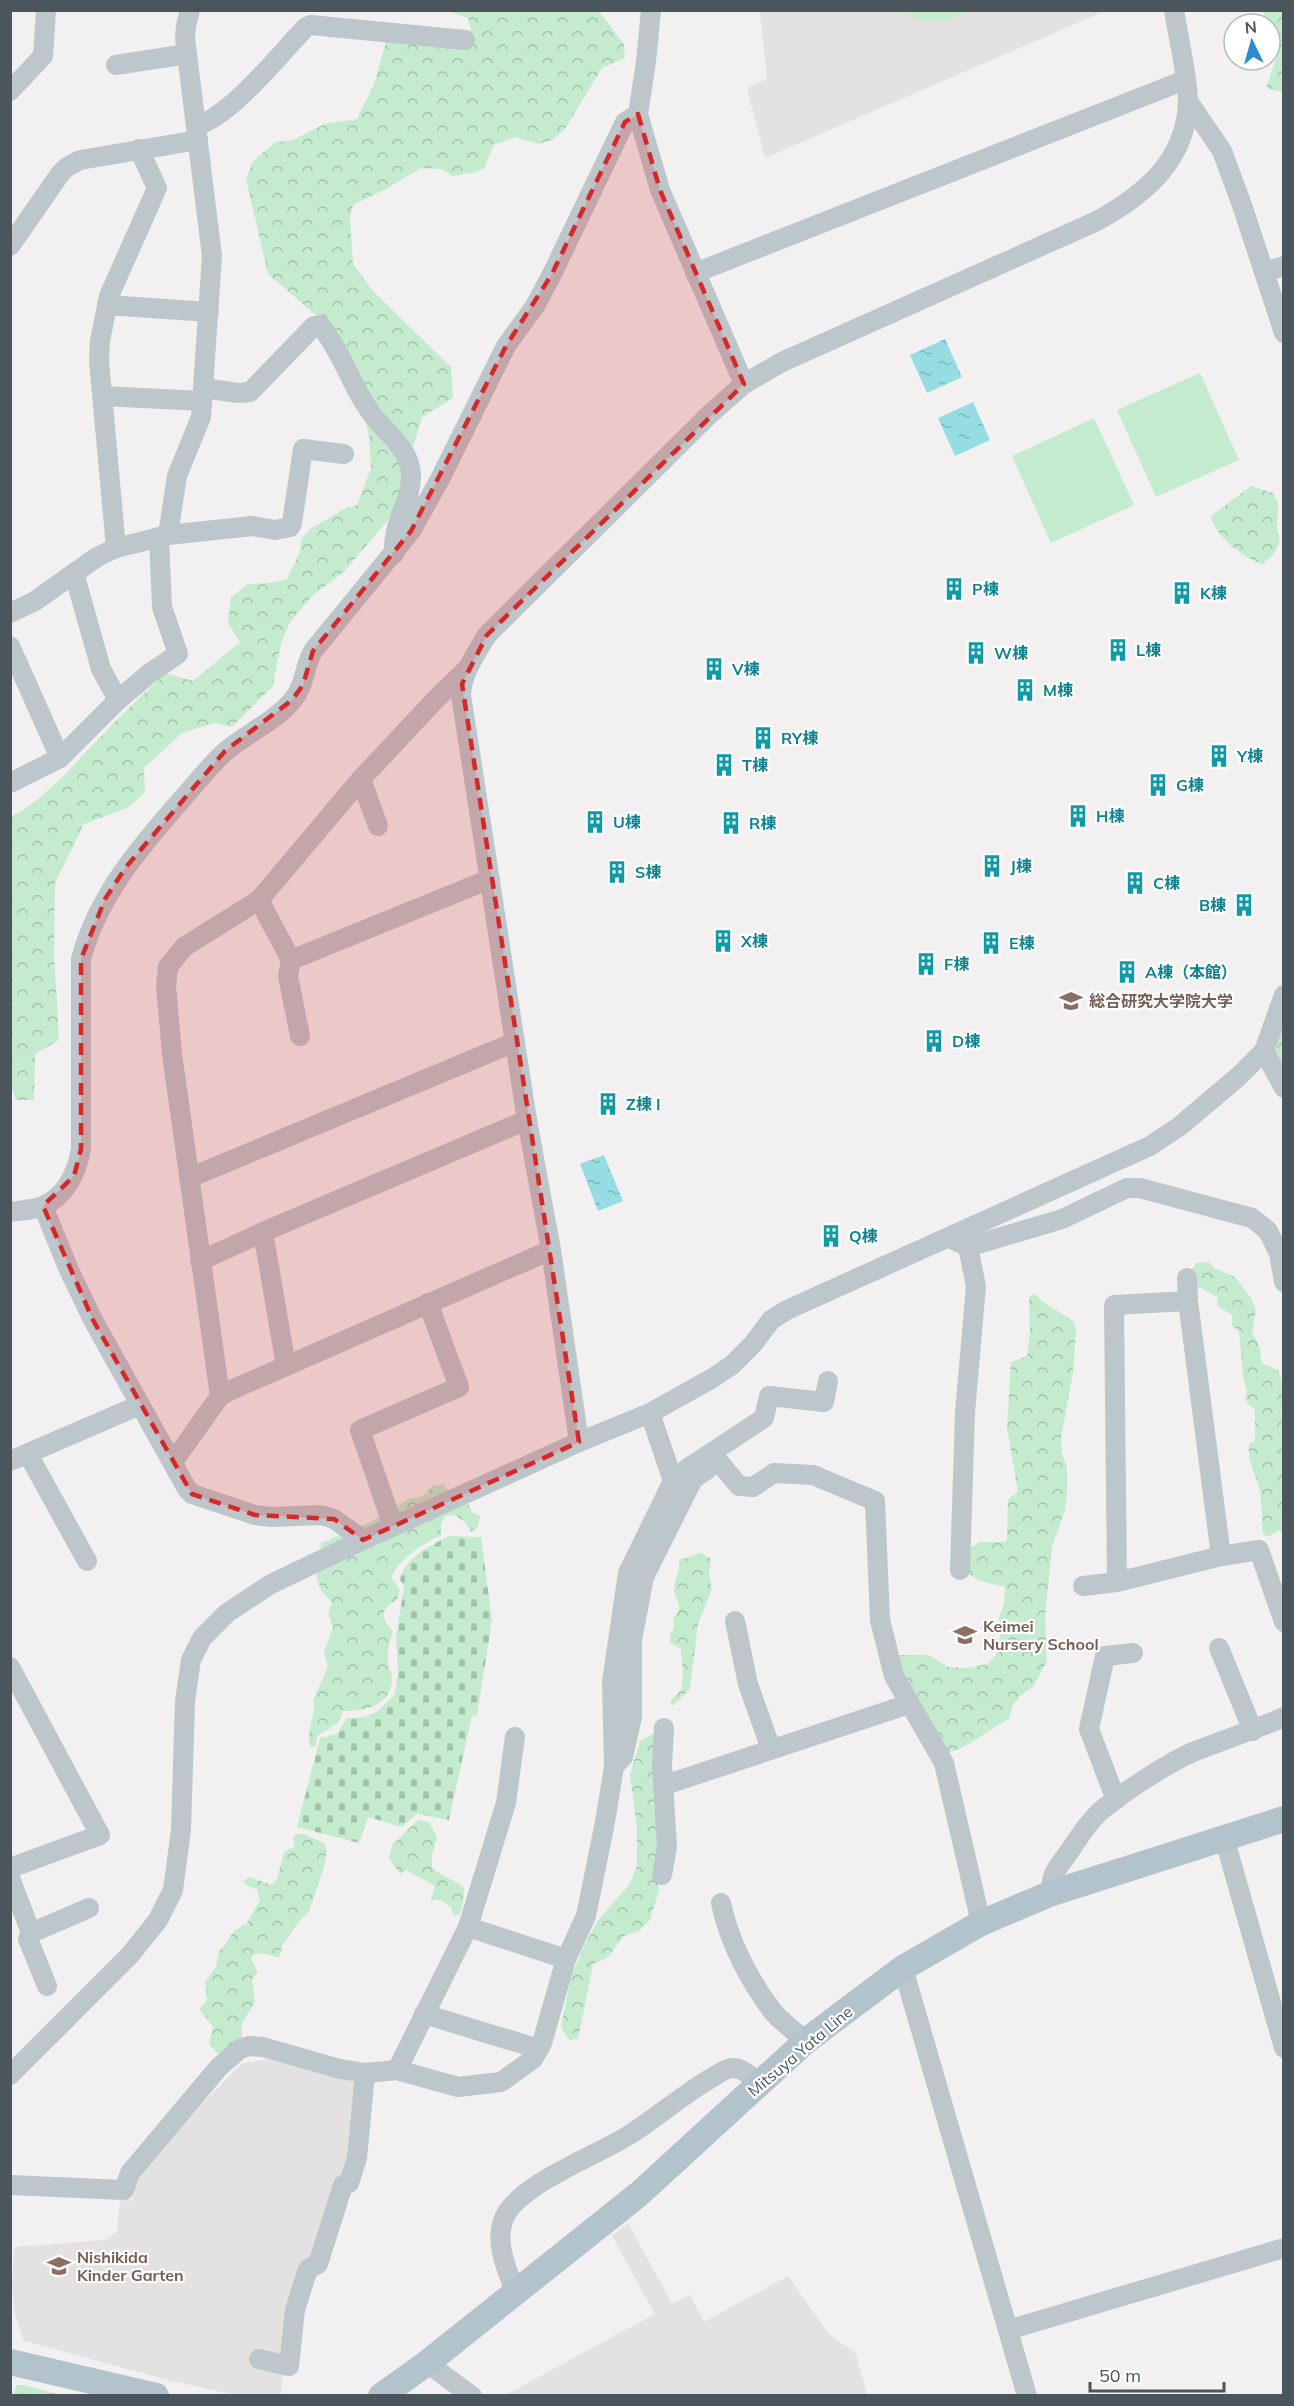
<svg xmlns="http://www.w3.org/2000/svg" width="1294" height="2406" font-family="Mulish,'Noto Sans JP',sans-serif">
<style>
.education{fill:#e3e1e2}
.forest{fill:url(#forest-crowns)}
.cemetery{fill:url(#cemetery-stones)}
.pitch{fill:#c4ebcd}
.water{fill:url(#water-ripples)}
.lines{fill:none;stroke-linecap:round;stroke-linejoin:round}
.minor{stroke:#bdc6cb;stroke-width:20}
.major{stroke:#b3c3cc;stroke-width:26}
.marked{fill:#d62828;fill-opacity:0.2;stroke:#d62828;stroke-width:4.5;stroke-dasharray:12 8;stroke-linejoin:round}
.labels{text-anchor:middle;stroke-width:4.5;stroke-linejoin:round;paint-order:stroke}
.culture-label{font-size:16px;font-weight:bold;fill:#0d838f;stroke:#fff;text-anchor:start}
.education-label{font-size:16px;font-weight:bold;fill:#785e54;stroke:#fff;text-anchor:start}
.street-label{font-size:16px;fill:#4a565c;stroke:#fff}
</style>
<defs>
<pattern id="forest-crowns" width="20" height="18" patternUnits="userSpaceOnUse" patternTransform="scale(1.5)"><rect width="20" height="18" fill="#c4ebcd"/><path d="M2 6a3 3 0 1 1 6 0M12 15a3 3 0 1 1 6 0" fill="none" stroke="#a1c1aa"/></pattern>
<pattern id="cemetery-stones" width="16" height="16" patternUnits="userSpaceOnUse" patternTransform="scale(1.5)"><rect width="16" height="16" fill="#c4ebcd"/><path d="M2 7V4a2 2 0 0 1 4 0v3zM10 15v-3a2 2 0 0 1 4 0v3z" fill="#a1c1aa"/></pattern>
<pattern id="water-ripples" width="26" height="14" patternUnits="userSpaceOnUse" patternTransform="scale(1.5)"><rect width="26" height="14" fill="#95dde3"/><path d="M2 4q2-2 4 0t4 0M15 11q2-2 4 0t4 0" fill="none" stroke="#7cb6bb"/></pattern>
</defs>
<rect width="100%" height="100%" fill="#f2f0f1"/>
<g class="education">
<polygon points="760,11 1105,11 765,158 747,88 767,79"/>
<polygon points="266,2059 359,2080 352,2156 314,2262 306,2259 290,2304 281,2395 235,2395 172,2381 24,2341 14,2311 12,2287 14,2247 105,2240 117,2232 120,2200 132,2201 137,2179 172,2135 241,2064"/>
<polygon points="628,2223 672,2304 690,2295 704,2322 788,2276 828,2333 856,2354 867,2395 505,2395 655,2314 612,2236"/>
</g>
<g class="forest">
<polygon points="1265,10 1283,11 1283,92 1266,88 1280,48 1270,39 1270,24 1261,24"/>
<path d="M448,11H599L624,44L625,58L602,68L565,129L552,140L539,144L515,137L494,145L484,168L475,172L453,176L441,169L421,168L386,189L353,205L350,218L353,264L373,291L451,367L453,398L422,417L393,514L344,572L313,595L290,622L281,643L273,686L232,727L214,723L182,733L144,768L145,792L129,807L84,824L55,883L54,951L59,1040L35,1054L34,1100H16L11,1084V817C51,795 77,760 109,728C127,709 147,691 165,673L193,681L240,642L228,623L231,597L248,584L270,583L287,579L299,554L302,538L310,529L344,509L357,505L371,468L369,436L356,375L318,317L268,274L246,179L253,161L276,142L293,140L325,124L357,119L374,84L386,42L438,46L471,30L468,18Z"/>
<path d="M1251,486L1273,493L1278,503L1277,530L1280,542L1274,554L1262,564C1244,558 1214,536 1211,516Z"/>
<polygon points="1283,1011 1283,1072 1272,1048"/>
<path d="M1209,1262L1214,1268L1235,1277L1251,1298L1256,1311L1252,1332L1259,1346L1262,1363L1278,1370C1288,1391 1277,1412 1284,1433L1283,1530C1276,1530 1272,1537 1265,1536L1262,1531C1263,1519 1261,1505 1260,1492C1257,1475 1247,1462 1249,1444L1255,1441V1410L1245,1400L1247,1392L1243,1376L1239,1331L1232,1326V1315L1218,1306L1217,1297L1193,1284L1191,1270L1197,1263Z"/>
<path d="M1035,1294C1045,1306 1063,1312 1075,1323L1076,1333L1073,1373L1061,1438L1062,1453L1067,1467V1493L1065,1510L1052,1547L1045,1617L1047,1661L1033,1687L1020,1696L1013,1705L1009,1719C988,1729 970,1747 948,1753L923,1720L896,1655H929L948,1667L968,1668L988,1664L996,1655L1000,1636L999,1617L1004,1604L1005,1587L980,1581L965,1572L966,1551L980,1542H1005L1007,1539L1008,1500L1018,1491L1007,1428L1011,1362L1027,1356L1030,1332L1029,1296Z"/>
<path d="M443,1484L459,1503L468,1504L473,1513L480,1516L478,1527L471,1532L465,1522L455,1515L445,1516L441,1524V1536C424,1541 398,1561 391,1577L400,1590L397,1600C379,1610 381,1617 393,1632C390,1641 387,1650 388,1660C388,1666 392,1672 392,1679C392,1705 364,1712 343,1711L339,1722L317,1736L316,1746L310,1747C306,1730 317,1713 313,1700L328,1667L324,1653L333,1627L328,1613L332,1603L321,1590L316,1576C322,1567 319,1554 321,1543L372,1521L409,1499L423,1496L432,1486Z"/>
<path d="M701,1553L711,1559L709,1573L712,1589L698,1624L690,1689L672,1706L670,1701L681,1690L683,1677L681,1649L670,1643V1634L674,1628L673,1618C686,1606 674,1600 674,1588C675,1577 681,1570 679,1559C688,1559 692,1554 701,1553Z"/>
<polygon points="653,1734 660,1738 661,1788 656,1874 659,1890 650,1920 640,1930 624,1936 608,1957 593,1964 578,2039 569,2040 561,2027 571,1977 585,1944 598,1920 629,1885 637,1866 637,1829 630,1774 640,1741"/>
<path d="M418,1820L429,1822L437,1837L432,1855V1867C442,1877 454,1879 464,1888L463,1904L459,1915L453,1916L452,1908L442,1900H431L435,1886L406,1870L400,1874L389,1858L393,1844Z"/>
<path d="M296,1834H304L324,1843L327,1851L324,1867L309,1911L300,1920L283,1944L279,1958L262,1953L253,1955L251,1959L258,1973L252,1979L255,2002L242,2023V2038L227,2052L217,2053L209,2044L213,2027L199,2009L207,2000L205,1981C214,1972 218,1965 218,1952L225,1945L234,1931L247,1923L260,1900L257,1889L248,1886L243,1881L250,1877L271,1885L277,1879L284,1852L295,1846L293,1837Z"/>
<polygon points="17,2385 24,2385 61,2395 13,2395"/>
</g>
<path class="cemetery" d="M449,1536L481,1537L492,1620L477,1716L472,1715L449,1820L417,1814L402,1827L368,1817L359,1843L297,1827L320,1738L337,1734L347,1718L365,1717L378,1711L395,1694L398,1672L396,1637L404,1586L400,1580C405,1556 429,1547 449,1536Z"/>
<g class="pitch">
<path d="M902,11H970C943,22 929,28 902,11Z"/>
<polygon points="1200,373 1239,460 1156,497 1117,410"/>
<polygon points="1094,418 1134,505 1051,543 1012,456"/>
</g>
<g class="water">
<polygon points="945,339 962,377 927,393 910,355"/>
<polygon points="973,402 990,440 955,456 938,418"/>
<polygon points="604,1155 623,1201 598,1211 580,1164"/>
</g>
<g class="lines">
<g class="minor">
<polyline points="651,10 646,62 638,114 660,190 744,384"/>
<polyline points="116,65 187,54"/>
<polyline points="10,91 43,56 46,10"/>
<polyline points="1188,101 1222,151 1243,208 1284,333"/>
<path d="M196,126C230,117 280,54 306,27L311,25L465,40"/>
<polyline points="10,246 60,174 67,167 80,160 198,140"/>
<polyline points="1264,272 1284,266"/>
<polyline points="695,273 1185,80"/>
<polyline points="107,305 209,312"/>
<path d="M203,388L238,393L250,392L314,326L320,325C343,353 352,389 374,417C388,434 410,450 411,474C412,502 392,521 394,554"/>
<polyline points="103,396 202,401"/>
<polyline points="168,535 177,476 201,417 212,256 185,38 186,26 190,10"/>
<polyline points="116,548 99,361 100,341 109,296 157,188 139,149"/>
<polyline points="74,573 101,669 118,700"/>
<polyline points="10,613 35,601 97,557 116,548 168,535 252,526 275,530 290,527 292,523 303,449 344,454"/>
<polyline points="10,646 60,758"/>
<polyline points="361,779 378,826"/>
<polyline points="10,783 60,758 118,700 150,673 178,654 162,607 159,537"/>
<polyline points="259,900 291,960 490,879"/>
<polyline points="291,960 288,976 300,1036"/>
<polyline points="1264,1051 1284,1088"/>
<polyline points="189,1178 515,1042"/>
<polyline points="43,1206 69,1270 93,1320 187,1489 192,1494 255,1515 271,1517 321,1515 334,1519 363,1540"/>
<path d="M10,1212C21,1210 34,1210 43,1206C66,1196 77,1172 81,1149V959C98,895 141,846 183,798C197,782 211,764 226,751C247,733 274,722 292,701C306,684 303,669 313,651L411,531L440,479L506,346L535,306L552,274L625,122L638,114"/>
<polyline points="263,1232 286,1366"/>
<polyline points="949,1238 968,1247 1062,1219 1127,1188 1140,1188 1252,1218 1268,1231 1279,1253 1284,1282"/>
<polyline points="200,1261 263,1232 527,1120"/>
<polyline points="1187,1278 1188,1301 1221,1556"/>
<polyline points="1188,1301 1114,1305 1117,1582 1221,1556 1259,1550 1284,1622"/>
<polyline points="220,1396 172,1054 166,986 168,967 184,947 259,900 361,779 437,698 467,669"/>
<polyline points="650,1413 673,1481"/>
<path d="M579,1442L551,1250L527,1120L461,695C462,672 476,654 487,635L710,414L744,384L782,362L1097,221C1144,195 1186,161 1188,102C1188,77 1178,37 1174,10"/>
<polyline points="28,1454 87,1561"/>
<polyline points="10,1461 140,1405"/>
<polyline points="173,1462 220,1396 229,1391 551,1250"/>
<polyline points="720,1463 739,1486 753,1487 774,1473 813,1475 875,1501 880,1620 894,1676 944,1763 981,1923"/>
<polyline points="393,1526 360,1430 459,1387 428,1303"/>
<polyline points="960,1570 965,1412 976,1286 968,1247"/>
<polyline points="1083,1586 1117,1582"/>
<polyline points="735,1621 748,1684 771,1749"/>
<polyline points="1219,1648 1253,1731"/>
<polyline points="10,1667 100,1835 10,1868"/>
<polyline points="617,1763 623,1757 632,1717 632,1640 644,1577 693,1479 708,1469"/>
<polyline points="665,1785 909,1704"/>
<polyline points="1116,1800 1089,1729 1105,1656 1133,1653"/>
<polyline points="1224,1837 1284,2048"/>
<polyline points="662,1875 667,1847 662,1765 664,1728"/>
<polyline points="10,1878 31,1933 28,1939 47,1986"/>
<path d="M1052,1893C1048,1876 1060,1865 1069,1852C1079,1837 1089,1821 1103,1809C1125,1791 1168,1763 1193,1752C1223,1740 1254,1730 1284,1717"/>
<path d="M721,1903C729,1942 750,1982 774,2013C783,2023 795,2032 806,2041"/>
<polyline points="468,1927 566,1959"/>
<polyline points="31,1933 89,1908"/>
<polyline points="903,1968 1027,2396"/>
<polyline points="424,2014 539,2049"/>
<polyline points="397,2070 468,1927 506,1803 515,1737"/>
<polyline points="10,2075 130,1955 158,1920 173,1890 181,1830 185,1701 191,1660 202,1638 227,1613 271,1584 363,1540 579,1442 650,1413 711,1379 732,1365 753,1344 771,1320 787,1310 1150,1146 1180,1126 1239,1076 1264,1051 1284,995"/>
<polyline points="10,2185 124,2190 130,2173 219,2067 240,2049 249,2046 263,2047 340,2069 365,2073 397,2070 458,2087 501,2082 533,2059 542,2043 566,1959 586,1916 605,1822 614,1767 612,1682 628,1573 673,1481 688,1468 764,1418 769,1396 824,1402 828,1381"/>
<path d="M515,2291C507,2270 495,2244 503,2221C514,2185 599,2155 629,2135C656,2118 680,2097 708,2080C714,2077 721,2071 728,2069C741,2065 750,2076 759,2083"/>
<polyline points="1008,2330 1284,2248"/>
<polyline points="259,2359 289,2366 295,2310 308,2269 318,2264 343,2185 349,2183 357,2158 365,2073"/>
<polyline points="427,2363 472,2396"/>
</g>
<g class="major">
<polyline points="10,2362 156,2396"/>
<polyline points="381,2396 427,2363 639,2194 806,2041 903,1968 981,1923 1052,1893 1284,1819"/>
</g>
</g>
<path class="marked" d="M638,114L660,190L744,384L487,635L462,684L579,1442L363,1540L334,1519L255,1515L192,1494L93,1320L43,1206L74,1176L81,1149V959L105,899L126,867L225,751L292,700L303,685L313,651L411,531L506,346L552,274L625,122Z"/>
<defs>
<g id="building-bare" transform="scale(1.8)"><path d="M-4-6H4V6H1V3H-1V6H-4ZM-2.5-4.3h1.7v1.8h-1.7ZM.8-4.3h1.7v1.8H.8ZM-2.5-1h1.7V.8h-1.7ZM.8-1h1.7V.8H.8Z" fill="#0f9aa8" stroke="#fff" stroke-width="2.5" paint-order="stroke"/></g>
<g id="university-bare" transform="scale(1.8)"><path d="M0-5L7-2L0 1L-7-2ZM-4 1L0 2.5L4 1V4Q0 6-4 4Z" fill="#8d6e63" stroke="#fff" stroke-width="2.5" paint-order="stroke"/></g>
<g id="school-bare" transform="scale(1.8)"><path d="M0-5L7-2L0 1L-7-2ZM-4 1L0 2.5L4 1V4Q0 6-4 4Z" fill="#8d6e63" stroke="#fff" stroke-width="2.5" paint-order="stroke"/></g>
</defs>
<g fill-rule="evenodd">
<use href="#building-bare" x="954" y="589"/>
<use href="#building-bare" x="1182" y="593"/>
<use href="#building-bare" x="1118" y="650"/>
<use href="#building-bare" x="976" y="653"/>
<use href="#building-bare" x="714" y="669"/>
<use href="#building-bare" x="1025" y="690"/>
<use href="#building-bare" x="763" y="738"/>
<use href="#building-bare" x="1219" y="756"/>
<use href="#building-bare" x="724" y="765"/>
<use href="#building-bare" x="1158" y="785"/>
<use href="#building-bare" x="1078" y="816"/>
<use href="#building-bare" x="595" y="822"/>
<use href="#building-bare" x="731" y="823"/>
<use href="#building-bare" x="992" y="866"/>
<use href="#building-bare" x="617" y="872"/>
<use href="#building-bare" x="1135" y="883"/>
<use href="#building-bare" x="1244" y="905"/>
<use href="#building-bare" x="723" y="941"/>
<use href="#building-bare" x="991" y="943"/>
<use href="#building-bare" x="926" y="964"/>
<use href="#building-bare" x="1127" y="972"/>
<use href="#university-bare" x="1071" y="1001"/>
<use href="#building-bare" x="934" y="1041"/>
<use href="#building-bare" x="608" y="1104"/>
<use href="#building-bare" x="831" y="1236"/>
<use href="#school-bare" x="965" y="1635"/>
<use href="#school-bare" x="59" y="2266"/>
</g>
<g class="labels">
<g class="culture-label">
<text x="972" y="595">P棟</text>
<text x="1200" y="599">K棟</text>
<text x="1136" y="656">L棟</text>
<text x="994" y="659">W棟</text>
<text x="732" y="675">V棟</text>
<text x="1043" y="696">M棟</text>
<text x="781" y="744">RY棟</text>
<text x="1237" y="762">Y棟</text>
<text x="742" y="771">T棟</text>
<text x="1176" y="791">G棟</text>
<text x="1096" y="822">H棟</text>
<text x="613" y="828">U棟</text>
<text x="749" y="829">R棟</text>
<text x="1010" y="872">J棟</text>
<text x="635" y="878">S棟</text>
<text x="1153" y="889">C棟</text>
<text x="1226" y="911" text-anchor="end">B棟</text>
<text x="741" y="947">X棟</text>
<text x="1009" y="949">E棟</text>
<text x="944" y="970">F棟</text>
<text x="1145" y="978">A棟（本館）</text>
<text x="952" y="1047">D棟</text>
<text x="626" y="1110">Z棟 I</text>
<text x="849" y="1242">Q棟</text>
</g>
<g class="education-label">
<text x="1089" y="1007">総合研究大学院大学</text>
<text x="983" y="1632">Keimei<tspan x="983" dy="18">Nursery School</tspan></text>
<text x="77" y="2263">Nishikida<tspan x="77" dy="18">Kinder Garten</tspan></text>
</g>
<g class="street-label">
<text transform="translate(800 2051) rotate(-40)" y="6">Mitsuya Yata Line</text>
</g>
</g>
<rect width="1294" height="2406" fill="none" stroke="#4a565c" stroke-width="24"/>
<g transform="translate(1252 42) rotate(355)"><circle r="28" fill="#ffffff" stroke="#b7bbbe" stroke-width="1.5"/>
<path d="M0-4.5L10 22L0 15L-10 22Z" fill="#2d8ad0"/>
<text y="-9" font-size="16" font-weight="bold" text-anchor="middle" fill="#4a565c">N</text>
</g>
<path d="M1090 2382v9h134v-9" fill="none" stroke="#4a565c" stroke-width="3"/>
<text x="1099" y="2382" font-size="18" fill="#4a565c" stroke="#ffffff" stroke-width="4.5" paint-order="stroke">50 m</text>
</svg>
